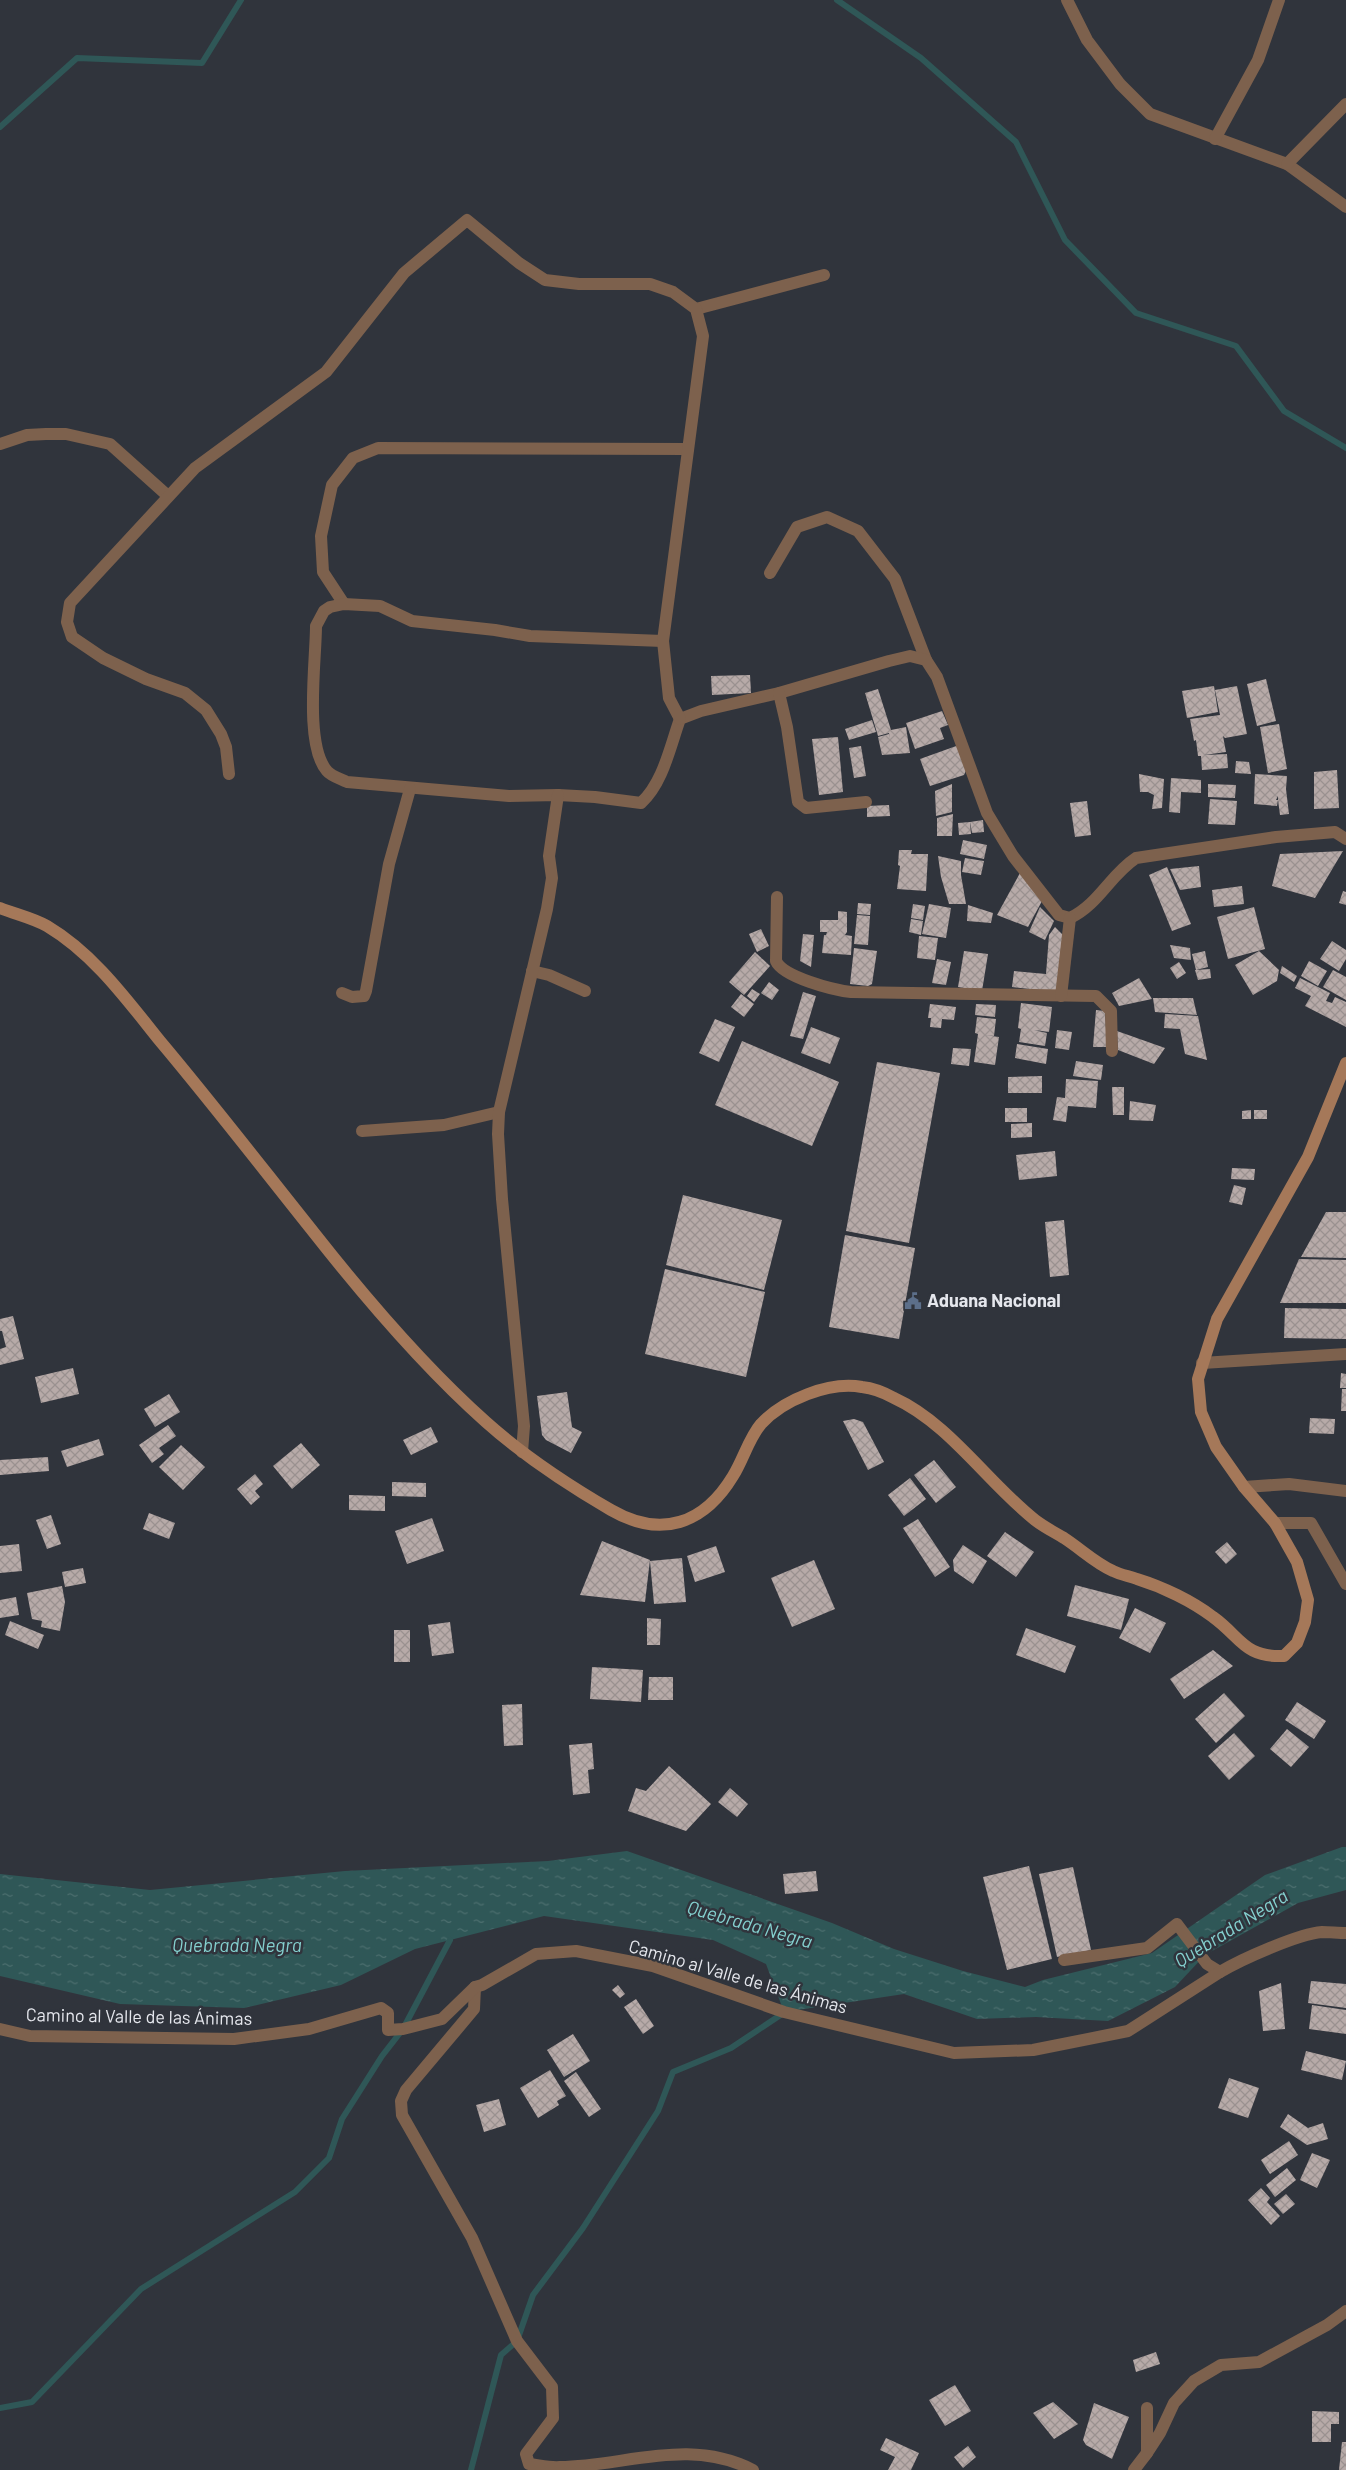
<svg xmlns="http://www.w3.org/2000/svg" width="1346" height="2470" font-family="Barlow,sans-serif">
<style>
.water{fill:url(#water-ripples)}
.lines{fill:none;stroke-linecap:round;stroke-linejoin:round}
.stream{stroke:#2f5757;stroke-width:6}
.building{fill:url(#building-cross-hatch)}
.minor{stroke:#7d614d;stroke-width:12}
.secondary{stroke:#a57859;stroke-width:12}
.labels{text-anchor:middle;stroke-width:5;stroke-linejoin:round;paint-order:stroke}
.poi-label{font-size:18px;font-weight:bold;fill:#e5e7ed;stroke:#30343c;text-anchor:start}
.street-label{font-size:18px;fill:#e5e7ed;stroke:#30343c}
.water-label{font-size:19px;font-style:italic;fill:#84d0cf;stroke:#30343c}
</style>
<defs>
<pattern id="water-ripples" width="26" height="14" patternUnits="userSpaceOnUse" patternTransform="scale(1.25)"><rect width="26" height="14" fill="#2f5757"/><path d="M2 4q2-2 4 0t4 0M15 11q2-2 4 0t4 0" fill="none" stroke="#4d6f6f"/></pattern>
<pattern id="building-cross-hatch" width="8" height="8" patternUnits="userSpaceOnUse" patternTransform="scale(1.25)"><rect width="8" height="8" fill="#b7aaa8"/><path d="M0 0l8 8M0 8l8-8" fill="none" stroke="#9a9190"/></pattern>
</defs>
<rect width="100%" height="100%" fill="#30343c"/>
<polygon class="water" points="1342,1847 1346,1847 1346,1890 1298,1903 1205,1955 1175,1987 1108,2021 1036,2017 977,2019 904,1994 784,2012 766,1964 713,1940 544,1916 415,1949 341,1985 244,2008 120,2004 0,1976 0,1874 150,1890 345,1871 548,1861 627,1851 832,1923 894,1949 963,1971 1025,1987 1043,1980 1152,1953 1265,1875"/>
<g class="lines">
<g class="stream">
<polyline points="837,0 921,58 1016,142 1065,240 1136,313 1236,346 1284,411 1346,448"/>
<polyline points="0,127 77,58 202,63 241,0"/>
<polyline points="0,2408 32,2402 141,2289 295,2192 329,2158 342,2119 382,2056 403,2029 450,1940"/>
<polyline points="471,2470 501,2355 517,2341 533,2295 583,2228 658,2111 673,2072 731,2048 785,2012"/>
</g>
</g>
<g class="building">
<polygon points="750,675 751,693 712,695 711,676"/>
<polygon points="1266,679 1276,721 1257,726 1247,684"/>
<polygon points="1214,686 1218,712 1187,718 1182,691"/>
<polygon points="1237,686 1247,734 1225,738 1223,736 1226,752 1204,755 1227,754 1228,768 1202,770 1201,756 1198,756 1196,740 1194,741 1190,719 1220,715 1215,690"/>
<polygon points="878,689 891,730 906,727 910,753 882,755 878,737 889,734 890,739 889,733 878,736 865,693"/>
<polygon points="942,711 948,725 940,728 944,739 915,749 906,723"/>
<polygon points="872,720 876,732 849,740 845,729"/>
<polygon points="1279,724 1287,769 1268,773 1260,727"/>
<polygon points="838,737 843,792 819,795 812,739"/>
<polygon points="959,745 967,768 964,775 930,786 920,759"/>
<polygon points="861,746 866,776 854,778 849,748"/>
<polygon points="1236,761 1249,762 1251,774 1235,773"/>
<polygon points="1337,770 1339,808 1314,809 1314,772"/>
<polygon points="1139,774 1164,779 1162,808 1152,809 1154,795 1148,792 1140,792"/>
<polygon points="1255,774 1287,776 1286,789 1289,814 1280,815 1278,800 1283,800 1278,800 1278,796 1276,800 1278,800 1277,806 1254,804"/>
<polygon points="1171,778 1201,780 1201,793 1181,792 1180,813 1169,812"/>
<polygon points="952,784 952,812 936,816 935,791"/>
<polygon points="1208,784 1236,785 1235,798 1208,797"/>
<polygon points="1210,799 1237,801 1235,825 1208,824"/>
<polygon points="1087,801 1091,835 1075,837 1070,803"/>
<polygon points="889,805 890,816 867,817 867,806"/>
<polygon points="953,814 952,836 937,836 937,818"/>
<polygon points="983,820 984,832 972,833 970,822"/>
<polygon points="970,822 971,834 959,835 958,823"/>
<polygon points="963,840 987,845 984,859 960,854"/>
<polygon points="899,850 912,850 911,854 928,854 926,891 897,889 900,866 898,865"/>
<polygon points="1343,851 1315,898 1272,886 1280,854"/>
<polygon points="938,856 961,861 961,875 966,904 949,904 941,877"/>
<polygon points="965,858 984,861 981,875 962,872"/>
<polygon points="1199,866 1201,887 1180,890 1170,869"/>
<polygon points="1167,867 1191,924 1172,931 1149,875"/>
<polygon points="1020,873 1042,901 1028,927 997,915"/>
<polygon points="1242,886 1244,904 1214,907 1212,890"/>
<polygon points="1343,891 1346,892 1346,905 1339,903"/>
<polygon points="858,903 871,904 870,915 857,914"/>
<polygon points="913,904 925,906 923,920 911,918"/>
<polygon points="929,904 951,908 946,938 922,934"/>
<polygon points="968,905 993,913 991,923 967,921"/>
<polygon points="1040,907 1054,921 1045,940 1029,932"/>
<polygon points="1254,907 1265,949 1228,959 1217,917"/>
<polygon points="838,911 847,912 847,932 845,935 852,936 851,955 822,953 824,935 826,935 827,932 820,932 820,920 838,920"/>
<polygon points="857,915 870,916 868,945 854,944"/>
<polygon points="911,919 923,921 921,935 909,932"/>
<polygon points="1055,927 1064,936 1057,992 1012,987 1014,971 1046,974 1049,935"/>
<polygon points="761,929 769,946 757,952 749,934"/>
<polygon points="803,934 814,935 811,967 800,961"/>
<polygon points="919,936 938,938 935,960 917,958"/>
<polygon points="1332,941 1346,950 1346,959 1339,971 1320,959"/>
<polygon points="1170,945 1190,948 1191,960 1174,958"/>
<polygon points="854,948 877,951 872,984 868,986 850,984"/>
<polygon points="964,951 988,954 982,991 958,987"/>
<polygon points="1205,951 1208,967 1196,970 1192,954"/>
<polygon points="1259,951 1279,970 1277,981 1253,995 1235,965"/>
<polygon points="755,952 770,966 744,995 729,982"/>
<polygon points="937,959 951,962 946,985 932,983"/>
<polygon points="1309,961 1327,971 1318,986 1301,976"/>
<polygon points="1179,962 1186,973 1177,979 1170,968"/>
<polygon points="1282,966 1297,976 1294,982 1280,973"/>
<polygon points="1210,969 1211,978 1198,980 1195,970"/>
<polygon points="1333,970 1346,977 1346,1000 1323,987"/>
<polygon points="1139,978 1152,999 1119,1006 1112,993"/>
<polygon points="1300,978 1330,993 1326,1001 1332,1003 1335,997 1346,1002 1346,1027 1305,1006 1311,996 1295,988"/>
<polygon points="769,982 779,990 772,1000 761,993"/>
<polygon points="752,989 760,994 754,1002 747,996"/>
<polygon points="803,992 816,996 803,1039 790,1036"/>
<polygon points="741,994 754,1004 744,1017 731,1007"/>
<polygon points="1153,998 1193,998 1197,1015 1155,1012"/>
<polygon points="1021,1003 1052,1007 1049,1032 1034,1030 1047,1033 1045,1046 1019,1042 1021,1029 1018,1028"/>
<polygon points="930,1004 956,1007 954,1020 942,1019 941,1028 930,1027 931,1018 928,1018"/>
<polygon points="976,1004 996,1005 995,1017 975,1015"/>
<polygon points="1096,1010 1105,1011 1107,1047 1093,1047"/>
<polygon points="1165,1014 1198,1016 1207,1060 1185,1054 1180,1029 1164,1028"/>
<polygon points="977,1017 996,1019 994,1036 985,1035 999,1037 995,1065 974,1062 978,1034 975,1033"/>
<polygon points="715,1019 735,1027 719,1062 699,1053"/>
<polygon points="811,1027 840,1038 830,1064 801,1053"/>
<polygon points="1057,1030 1072,1032 1069,1050 1055,1048"/>
<polygon points="1117,1031 1165,1048 1154,1064 1118,1050"/>
<polygon points="742,1041 839,1082 812,1146 715,1105"/>
<polygon points="1017,1044 1048,1049 1046,1064 1015,1058"/>
<polygon points="953,1048 971,1049 969,1066 951,1064"/>
<polygon points="1076,1061 1103,1065 1101,1080 1073,1076"/>
<polygon points="877,1062 940,1073 909,1243 846,1231"/>
<polygon points="1042,1076 1042,1093 1008,1093 1008,1077"/>
<polygon points="1066,1079 1098,1081 1096,1108 1068,1106 1066,1122 1053,1120 1057,1097 1065,1098"/>
<polygon points="1112,1087 1124,1087 1124,1115 1113,1115"/>
<polygon points="1130,1101 1156,1105 1153,1121 1129,1120"/>
<rect x="1005" y="1108" width="22" height="14"/>
<polygon points="1251,1110 1251,1119 1242,1119 1242,1111"/>
<rect x="1254" y="1110" width="13" height="9"/>
<polygon points="1032,1123 1032,1137 1011,1138 1011,1124"/>
<polygon points="1055,1151 1057,1176 1019,1180 1016,1155"/>
<polygon points="1232,1168 1255,1169 1254,1180 1231,1179"/>
<polygon points="1234,1185 1246,1188 1242,1205 1229,1202"/>
<polygon points="683,1195 782,1220 764,1290 666,1265"/>
<polygon points="1326,1212 1346,1212 1346,1258 1301,1257"/>
<polygon points="1064,1220 1069,1275 1050,1277 1045,1222"/>
<polygon points="845,1235 915,1248 899,1339 829,1327"/>
<polygon points="1299,1259 1346,1260 1346,1303 1280,1303"/>
<polygon points="665,1269 765,1292 746,1377 645,1354"/>
<polygon points="1285,1308 1346,1309 1346,1339 1284,1338"/>
<polygon points="13,1316 24,1359 0,1365 0,1349 6,1347 2,1331 0,1331 0,1319"/>
<polygon points="73,1368 79,1394 41,1403 35,1377"/>
<polygon points="1341,1373 1346,1374 1346,1388 1340,1388"/>
<polygon points="1342,1389 1346,1389 1346,1411 1341,1411"/>
<polygon points="567,1392 572,1427 582,1432 571,1453 546,1440 542,1435 537,1396"/>
<polygon points="169,1394 180,1412 155,1427 144,1409"/>
<polygon points="1310,1418 1335,1419 1334,1434 1309,1433"/>
<polygon points="854,1419 863,1422 884,1462 868,1470 843,1421"/>
<polygon points="168,1425 176,1436 159,1448 164,1454 152,1463 139,1445"/>
<polygon points="431,1427 438,1442 411,1455 403,1440"/>
<polygon points="99,1439 104,1455 67,1467 61,1451"/>
<polygon points="301,1443 320,1465 292,1489 273,1466"/>
<polygon points="181,1445 205,1467 183,1490 159,1467"/>
<polygon points="48,1457 49,1471 0,1475 0,1460"/>
<polygon points="934,1460 956,1487 936,1503 914,1475"/>
<polygon points="255,1474 263,1484 255,1491 260,1497 251,1505 237,1489"/>
<polygon points="910,1478 926,1499 904,1516 888,1495"/>
<polygon points="392,1482 426,1483 426,1497 392,1496"/>
<polygon points="349,1495 385,1496 385,1511 349,1510"/>
<polygon points="149,1513 175,1523 169,1539 143,1529"/>
<polygon points="51,1515 61,1544 47,1549 36,1520"/>
<polygon points="432,1518 444,1551 407,1564 395,1531"/>
<polygon points="918,1519 950,1567 935,1577 903,1528"/>
<polygon points="1005,1532 1034,1552 1016,1577 987,1556"/>
<polygon points="602,1541 650,1560 645,1602 580,1595"/>
<polygon points="1227,1542 1237,1554 1226,1564 1215,1552"/>
<polygon points="19,1544 22,1571 0,1573 0,1546"/>
<polygon points="963,1545 987,1561 973,1584 954,1571 953,1560"/>
<polygon points="716,1546 725,1572 695,1582 687,1556"/>
<polygon points="682,1558 686,1602 654,1604 650,1561"/>
<polygon points="814,1560 835,1609 792,1627 771,1578"/>
<polygon points="83,1568 86,1583 65,1587 62,1572"/>
<polygon points="1075,1585 1129,1599 1121,1630 1067,1616"/>
<polygon points="62,1586 65,1602 60,1631 41,1627 42,1621 32,1619 27,1593"/>
<polygon points="16,1597 19,1615 0,1618 0,1600"/>
<polygon points="1135,1608 1166,1623 1150,1653 1119,1638"/>
<polygon points="647,1618 661,1619 660,1645 647,1645"/>
<polygon points="10,1621 44,1635 38,1649 5,1635"/>
<polygon points="450,1622 454,1653 432,1656 428,1625"/>
<polygon points="1026,1628 1076,1646 1065,1673 1016,1655"/>
<rect x="394" y="1630" width="16" height="32"/>
<polygon points="1213,1650 1233,1666 1184,1699 1170,1679"/>
<polygon points="592,1667 643,1670 641,1702 590,1699"/>
<polygon points="649,1677 673,1677 673,1700 648,1700"/>
<polygon points="1224,1693 1245,1716 1216,1743 1195,1719"/>
<polygon points="1297,1702 1326,1721 1314,1739 1285,1720"/>
<polygon points="522,1704 523,1745 504,1746 502,1705"/>
<polygon points="1287,1729 1309,1747 1291,1767 1270,1749"/>
<polygon points="1234,1733 1255,1756 1229,1780 1208,1756"/>
<polygon points="592,1743 594,1769 588,1770 590,1793 573,1795 569,1745"/>
<polygon points="669,1766 711,1804 686,1831 628,1811 636,1788 646,1791"/>
<polygon points="730,1788 748,1804 737,1817 718,1802"/>
<polygon points="1029,1866 1052,1959 1007,1970 983,1877"/>
<polygon points="1073,1867 1091,1950 1057,1957 1039,1874"/>
<polygon points="816,1871 818,1891 785,1894 783,1874"/>
<polygon points="1311,1981 1346,1984 1346,2008 1308,2003"/>
<polygon points="1281,1983 1285,2029 1263,2031 1259,1991"/>
<polygon points="618,1985 625,1994 620,1998 612,1990"/>
<polygon points="636,1999 654,2026 643,2034 624,2007"/>
<polygon points="1312,2005 1346,2010 1346,2034 1309,2029"/>
<polygon points="573,2034 590,2061 564,2077 547,2050"/>
<polygon points="1306,2051 1346,2061 1342,2080 1301,2070"/>
<polygon points="550,2070 566,2096 557,2101 559,2105 538,2118 520,2088"/>
<polygon points="576,2072 601,2109 589,2117 564,2081"/>
<polygon points="1229,2078 1259,2088 1248,2118 1218,2108"/>
<polygon points="499,2099 506,2125 484,2132 476,2105"/>
<polygon points="1288,2114 1308,2128 1323,2123 1328,2139 1307,2145 1280,2127"/>
<polygon points="1289,2141 1298,2155 1270,2174 1261,2160"/>
<polygon points="1312,2153 1330,2160 1317,2188 1300,2180"/>
<polygon points="1287,2168 1296,2180 1275,2197 1266,2185"/>
<polygon points="1261,2188 1270,2198 1267,2202 1280,2216 1271,2225 1248,2200"/>
<polygon points="1286,2194 1295,2204 1283,2214 1274,2204"/>
<polygon points="1156,2352 1160,2364 1136,2372 1133,2360"/>
<polygon points="955,2385 971,2411 945,2426 929,2400"/>
<polygon points="1053,2402 1078,2424 1054,2439 1033,2413"/>
<polygon points="1094,2403 1129,2417 1112,2459 1086,2445 1083,2440"/>
<polygon points="1312,2411 1339,2412 1339,2424 1331,2424 1331,2442 1312,2442"/>
<polygon points="886,2438 919,2453 911,2470 888,2470 895,2457 880,2450"/>
<polygon points="1342,2442 1346,2442 1346,2470 1339,2470"/>
<polygon points="968,2446 976,2457 963,2468 954,2457"/>
</g>
<g class="lines">
<g class="minor">
<polyline points="1067,0 1087,40 1120,84 1150,114 1287,164 1346,207"/>
<polyline points="1215,139 1258,60 1279,0"/>
<polyline points="1287,164 1346,104"/>
<polyline points="696,309 824,275"/>
<polyline points="0,444 27,435 46,434 66,434 110,444 168,496"/>
<polyline points="770,573 797,527 827,517 858,531 895,579 926,660"/>
<polyline points="344,604 323,572 321,536 332,485 353,458 378,448 688,449"/>
<path d="M663,641L530,636L495,630L412,621L380,606L344,604L330,607L324,611L316,626C316,660 304,745 327,771C331,776 341,779 347,782L509,796L558,795L595,797L641,803C663,783 670,747 680,719L701,711L779,693L889,661L910,656L926,660L937,677L987,813L1013,856L1059,915L1070,918C1099,904 1110,875 1136,858L1276,837L1335,832L1346,839"/>
<polyline points="779,693 787,727 798,802 806,808 866,802"/>
<polyline points="229,774 226,747 221,734 206,710 185,693 146,679 103,658 72,637 67,622 70,603 195,468 326,372 404,273 467,220 519,263 545,280 579,284 650,284 673,292 696,309 703,336 663,641 669,698 680,719"/>
<path d="M777,897L776,961C783,977 833,990 851,992L1096,996L1111,1011L1112,1051"/>
<polyline points="532,971 549,975 585,991"/>
<polyline points="342,993 352,997 364,996 366,991 389,864 410,789"/>
<polyline points="1061,996 1070,918"/>
<polyline points="362,1131 444,1125 499,1112"/>
<polyline points="1202,1363 1346,1354"/>
<polyline points="522,1452 524,1426 502,1199 498,1134 499,1112 547,909 552,878 549,856 558,795"/>
<polyline points="1244,1487 1289,1484 1346,1491"/>
<polyline points="1275,1523 1311,1523 1346,1584"/>
<path d="M1064,1960L1147,1948L1177,1924L1207,1964L1220,1972C1242,1959 1298,1934 1322,1932C1330,1932 1338,1933 1346,1933"/>
<path d="M475,1987L474,2009L406,2090L401,2101L402,2115L472,2238L517,2341L552,2387L553,2418L526,2454L529,2464C539,2465 550,2468 560,2467C626,2466 689,2437 753,2470"/>
<polyline points="0,2029 30,2036 234,2039 309,2029 381,2008 388,2013 388,2030 403,2029 442,2019 475,1987 482,1985 536,1954 576,1951 653,1966 784,2012 954,2053 1033,2050 1128,2031 1220,1972"/>
<polyline points="1147,2453 1160,2433 1174,2403 1194,2381 1221,2365 1259,2362 1327,2325 1346,2311"/>
<polyline points="1134,2470 1147,2453 1147,2408"/>
</g>
<path class="secondary" d="M0,908C15,914 33,918 47,926C94,954 127,1000 160,1041C213,1104 263,1169 315,1234C367,1300 423,1366 486,1422C524,1456 568,1485 611,1510C661,1539 704,1524 733,1476C743,1460 749,1438 761,1424C783,1400 829,1381 862,1387C872,1388 885,1393 894,1398C949,1423 988,1483 1035,1520C1044,1527 1054,1532 1064,1538C1081,1549 1095,1563 1113,1571C1121,1575 1129,1576 1137,1579C1163,1587 1192,1601 1213,1617C1241,1637 1244,1658 1284,1656L1297,1643L1305,1622L1308,1600L1297,1562L1275,1523L1244,1487L1216,1447L1201,1412L1198,1379L1217,1319L1308,1157L1346,1063"/>
</g>
<defs>
<g id="civic-bare" transform="scale(1.35)"><path d="M-.6-6.5H3V-4.5H.6V-3L4-1V1h2V6H-6V1h2V-1L-.6-3ZM-1.2 2.5V6h2.4V2.5Z" fill="#5c6f8a" stroke="#30343c" stroke-width="2.5" paint-order="stroke"/></g>
</defs>
<g fill-rule="evenodd">
<use href="#civic-bare" x="913" y="1301"/>
</g>
<g class="labels">
<g class="poi-label">
<text x="927" y="1307">Aduana Nacional</text>
</g>
<g class="street-label">
<text transform="translate(738 1977) rotate(16)" y="6">Camino al Valle de las Ánimas</text>
<text transform="translate(139 2017) rotate(1)" y="6">Camino al Valle de las Ánimas</text>
</g>
<g class="water-label">
<text transform="translate(750 1924) rotate(16)" y="7">Quebrada Negra</text>
<text transform="translate(1231 1928) rotate(-32)" y="7">Quebrada Negra</text>
<text x="237" y="1952">Quebrada Negra</text>
</g>
</g>
</svg>
